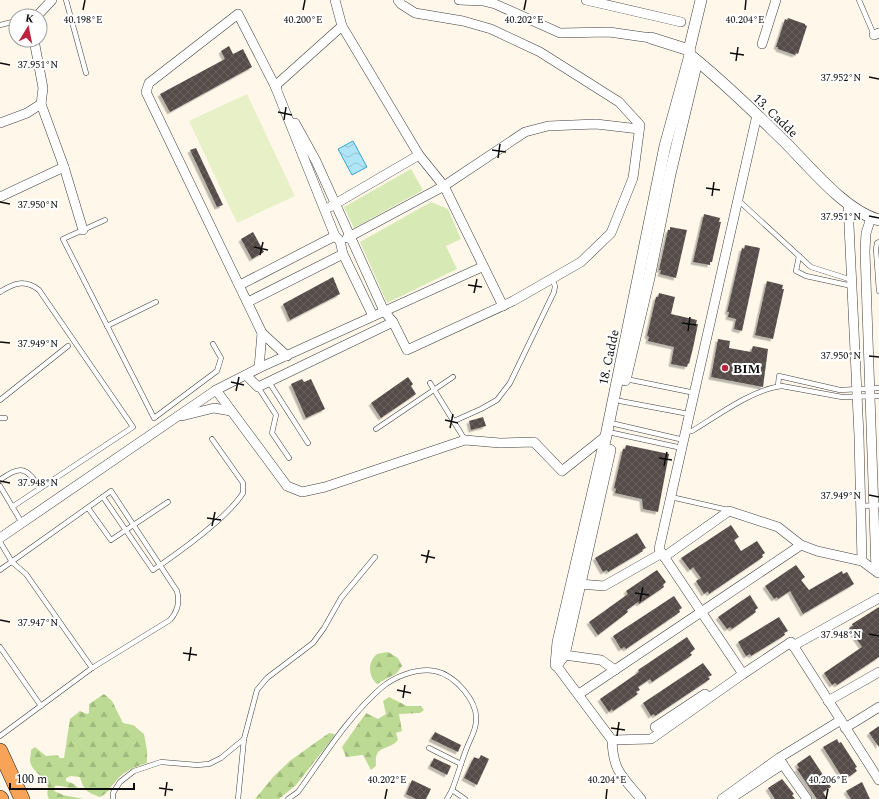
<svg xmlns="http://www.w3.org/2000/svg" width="879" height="799" font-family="Spectral,serif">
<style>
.grass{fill:#d7e9b4}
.forest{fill:url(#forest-firs)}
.pitch{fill:#e7f0c6}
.water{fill:url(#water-waves);stroke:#36a5ce}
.building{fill:url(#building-cross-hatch);filter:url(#shadow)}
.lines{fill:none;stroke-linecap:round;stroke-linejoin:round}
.service-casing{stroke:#3f3f3f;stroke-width:5.5}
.minor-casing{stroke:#3f3f3f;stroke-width:10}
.tertiary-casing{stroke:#3f3f3f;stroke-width:12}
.trunk-casing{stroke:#1d1d1d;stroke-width:16}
.service{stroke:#fff;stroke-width:4.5}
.minor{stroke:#fff;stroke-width:9}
.tertiary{stroke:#fff;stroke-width:11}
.trunk{stroke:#f7a459;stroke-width:15}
.ticks{fill:none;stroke:#0c0c0c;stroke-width:1.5}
.poi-dot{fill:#bc233f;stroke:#fff;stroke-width:1.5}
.labels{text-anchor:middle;stroke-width:4;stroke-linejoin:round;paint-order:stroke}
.street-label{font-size:13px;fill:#0c0c0c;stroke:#fff}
.poi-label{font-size:13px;font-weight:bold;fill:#0c0c0c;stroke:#fff;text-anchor:start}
.ticks-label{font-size:10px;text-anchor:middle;fill:#0c0c0c;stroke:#fff;stroke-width:4;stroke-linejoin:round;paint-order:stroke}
</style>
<defs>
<pattern id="forest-firs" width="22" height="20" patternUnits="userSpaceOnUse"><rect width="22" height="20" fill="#bcda94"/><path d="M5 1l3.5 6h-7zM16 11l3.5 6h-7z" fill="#a0ba7e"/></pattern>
<pattern id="water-waves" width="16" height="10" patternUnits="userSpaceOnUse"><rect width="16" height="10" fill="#afe5f6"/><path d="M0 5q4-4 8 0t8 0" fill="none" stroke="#95c3d2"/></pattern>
<pattern id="building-cross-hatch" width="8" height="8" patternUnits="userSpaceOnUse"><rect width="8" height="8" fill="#544b48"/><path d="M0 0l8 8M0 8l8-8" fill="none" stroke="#68605e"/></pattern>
<filter id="shadow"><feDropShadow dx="-2.5" dy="2.5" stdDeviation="0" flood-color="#0004"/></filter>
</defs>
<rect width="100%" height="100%" fill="#fff8ea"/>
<g class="grass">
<polygon points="411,169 423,190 354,228 344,207"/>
<polygon points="431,202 448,209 461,239 446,246 457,269 387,303 360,242"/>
</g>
<g class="forest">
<path d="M388,652L398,658L402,666L397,673L377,684C369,677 367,663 376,655C378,653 384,653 388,652Z"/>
<path d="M104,694L112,701L123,723L133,725L144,734L147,750V763C135,767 123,771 115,782C108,789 110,792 100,797C88,793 83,790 80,777L71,776L66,778V781L74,784L78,788C70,790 63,785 55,786L54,791L63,795L84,799H49C46,793 48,792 48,787C47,778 30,771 30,760C30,757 31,754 31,750L35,747L46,756L57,755L60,758H64L70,719L80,711L87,714L89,713V704Z"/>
<path d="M389,697L407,706H421L424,710L420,713L399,714L402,731L396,733L398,740C387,752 374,744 376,766L371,770L363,755L346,757L342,747L366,713L378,719L386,714L383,701Z"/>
<polygon points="329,733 335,734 332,739 296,785 279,799 255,799 274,776 291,760"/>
</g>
<polygon class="pitch" points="247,94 295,196 237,223 189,121"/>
<polygon class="water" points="353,141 367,167 352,175 338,149"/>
<g class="building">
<polygon points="788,18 805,24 805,25 807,26 798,54 796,53 795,55 778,49 778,47 776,47 785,19 787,20"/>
<polygon points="229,46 233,54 243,49 252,67 170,112 160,94 225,59 221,51"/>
<polygon points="196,148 223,205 217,207 190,150"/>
<polygon points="704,214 720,218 719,222 721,222 712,262 710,262 710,265 693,262"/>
<polygon points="670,227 687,230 676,278 660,274 661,270 659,270 668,230 670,230"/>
<polygon points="253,232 264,252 252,259 241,239"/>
<polygon points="745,245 760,248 742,331 734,329 736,319 728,317 729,312 727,312 742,248 744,249"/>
<polygon points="333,277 340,294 290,320 283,304"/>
<polygon points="767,281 783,285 782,289 784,289 773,339 755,335"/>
<polygon points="659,293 675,297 671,314 697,320 696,324 698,324 693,348 689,364 688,363 687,367 671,364 674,347 648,341 649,337 647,336 656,297 658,297"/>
<polygon points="718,339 730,341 729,348 751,352 753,346 768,349 763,387 711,377"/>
<polygon points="408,377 413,384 411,386 416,394 381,418 371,403"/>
<polygon points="302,379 304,382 311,379 325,409 306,418 291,384"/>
<polygon points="483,417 486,426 471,430 469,421"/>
<polygon points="626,445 669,454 658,512 643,509 642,499 615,493 616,489 614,488 623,449 625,449"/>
<polygon points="731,525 739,537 734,540 741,551 757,541 765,553 762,555 763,557 709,594 708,591 704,594 696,581 701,578 693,567 690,570 681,558"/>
<polygon points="637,533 646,548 642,550 643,551 608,572 607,570 603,572 595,558"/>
<polygon points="796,565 805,577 801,580 809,590 842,571 843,574 847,572 854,584 803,614 790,591 778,599 777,597 774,599 765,586"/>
<polygon points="657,570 666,582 663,585 664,587 639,604 638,602 627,610 628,612 598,635 589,622 628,594 626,591"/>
<polygon points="750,595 758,608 755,610 756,612 732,629 730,627 727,629 718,617"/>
<polygon points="674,596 682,608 679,610 680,612 626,649 624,647 621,649 613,636"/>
<polygon points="879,607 879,657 837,685 835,683 832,685 824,673 862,647 849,628 853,626 852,624"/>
<polygon points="779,617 788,631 784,633 785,635 751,656 750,654 746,656 738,642"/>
<polygon points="687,637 695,649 690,653 692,655 652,682 650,679 638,687 640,690 636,692 638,694 613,711 612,709 609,712 600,699 639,672 638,670"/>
<polygon points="703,663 712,675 708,677 710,679 655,716 654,714 651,716 643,703"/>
<polygon points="879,726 879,747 869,733"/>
<polygon points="435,732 461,745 458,752 431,739"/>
<polygon points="837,739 839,743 841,742 857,767 855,768 857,771 844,780 823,747"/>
<polygon points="481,755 489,759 477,785 464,778 474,757 479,759"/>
<polygon points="810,755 831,787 823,792 827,799 817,799 797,769 799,768 797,764"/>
<polygon points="434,758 451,766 447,775 430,766"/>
<polygon points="782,779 794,794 792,795 795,799 775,799 768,788"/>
<polygon points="412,780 431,789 426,799 416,799 406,794"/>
<polygon points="862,782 870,799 851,799 846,791"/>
</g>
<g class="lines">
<g class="service-casing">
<g id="service">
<polyline points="66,0 86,73"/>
<polyline points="859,0 874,35"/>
<polyline points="0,25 16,21"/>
<polyline points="738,200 811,267 852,280"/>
<polyline points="105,220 63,239 154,418 217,371 221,358 213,344"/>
<polyline points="879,242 877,243 876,249 879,291"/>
<polyline points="799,256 796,271 806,276 852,286"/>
<path d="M0,292C14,283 25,279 39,290L133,427L12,507"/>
<polyline points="107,326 156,302"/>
<polyline points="626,379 695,393"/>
<polyline points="269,382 308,443"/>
<polyline points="430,383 465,440"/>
<polyline points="778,386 779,376 840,390 879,388"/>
<polyline points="258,387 276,415 272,433 289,458"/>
<polyline points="0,400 68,346"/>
<polyline points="620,401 689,414"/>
<polyline points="0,418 5,418"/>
<polyline points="454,421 481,409 497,400 510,383 554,292 555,286 552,279"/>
<polyline points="615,424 684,440"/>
<polyline points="376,429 453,377"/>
<path d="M686,432L692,431C717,416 753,389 782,386L842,397L879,396"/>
<polyline points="613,433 682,448"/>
<path d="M0,480C20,465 27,467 40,488"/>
<polyline points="0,486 22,523"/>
<path d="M103,497L153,570C178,553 227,518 243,493V483L212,439"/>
<polyline points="671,497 728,510"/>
<polyline points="861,506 879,505"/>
<polyline points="88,508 111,540 168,502"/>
<polyline points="0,542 12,562 26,574 92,668"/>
<path d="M0,570L111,491L177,591C180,602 178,611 170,620L92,668L0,736"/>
<polyline points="0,647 41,706"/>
<polyline points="429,748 461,764"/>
<polyline points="452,790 465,799"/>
<polyline points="113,799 113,793 120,782 134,771 161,762 197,765 209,764 221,758 244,739 257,690 267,678 313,643 324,628 341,598 375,557"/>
<polyline points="238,799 244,739"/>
<path d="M288,799L298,792C324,756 348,717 381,688C395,676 417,668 435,671C455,675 478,701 476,721C476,731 469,741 466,750C461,763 457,777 452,790L447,799"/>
</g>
</g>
<g class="minor-casing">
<g id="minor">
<polyline points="335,0 342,26 419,155 444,186 503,306"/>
<polyline points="459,0 483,1 495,4 560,33 609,32 651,38"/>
<polyline points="586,0 681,22"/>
<polyline points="37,16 52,0"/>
<polyline points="874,35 879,33"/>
<polyline points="34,40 43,88 41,104"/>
<polyline points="762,44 776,0"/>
<polyline points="277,89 275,86 342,26"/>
<polyline points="757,115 659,549 743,674 791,642 879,780"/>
<polyline points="0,123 27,113 41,104 64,167 83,230"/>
<polyline points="295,123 316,161 384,311 393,322 407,350 513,301 581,262 611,233 633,178 640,125 619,102 540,52 491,29 463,21 415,13 401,4 398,0"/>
<polyline points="0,197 64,167"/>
<polyline points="848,204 859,436 862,561"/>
<polyline points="330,207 419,155"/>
<polyline points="871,218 866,233 865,251 876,570"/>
<polyline points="347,238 444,186 525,132 548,126 596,124 639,129"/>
<polyline points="240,285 335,236"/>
<polyline points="248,302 343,254"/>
<polyline points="262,333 287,356"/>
<polyline points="259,368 482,267"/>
<polyline points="246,375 258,387 393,322"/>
<polyline points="216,390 287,486 302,492 325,487 465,440 500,443 534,442 562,471 606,436"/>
<polyline points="182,416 214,408 231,411"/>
<polyline points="0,538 216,390 259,368 262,333 146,92 149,83 238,14 275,86 335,236 340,241 343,254 373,316"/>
<polyline points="664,557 729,511 778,527 801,545 817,551 862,561 878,573"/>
<polyline points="580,584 604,586 662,553"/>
<polyline points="793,646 879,598"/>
<polyline points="564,655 601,660 615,670"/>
<polyline points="556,665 612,740"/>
<polyline points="579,694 801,545"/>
<polyline points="828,701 879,672"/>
<polyline points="655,727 705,694"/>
<polyline points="845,728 879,707"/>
<polyline points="612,740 651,739 743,674"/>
<path d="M612,740C613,771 622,776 641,799"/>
<polyline points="779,759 807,799"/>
<polyline points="722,799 779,758 841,720"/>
<polyline points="730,799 783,764"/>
</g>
</g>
<g class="tertiary-casing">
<g id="tertiary">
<path d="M651,38L689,50L690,55C723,81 754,112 784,141C809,166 845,211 879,220"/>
<polyline points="689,50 701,0"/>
<polyline points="625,380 649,278 670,174 697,61"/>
<polyline points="558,663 564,655 610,450"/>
<polyline points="556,665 558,642 606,436 665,146 690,55"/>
</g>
</g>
<g class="trunk-casing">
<g id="trunk">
<polyline points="0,751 22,799"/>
<polyline points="0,798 1,799"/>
</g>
</g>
<use href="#service" class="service"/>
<use href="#minor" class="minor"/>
<use href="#tertiary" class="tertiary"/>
<use href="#trunk" class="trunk"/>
</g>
<path class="ticks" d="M83,10L85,0M303,10L305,0M524,10L526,0M745,10L746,0M730,53L744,55M736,61L738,47M0,63L10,65M869,77L879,79M278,112L292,115M284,120L286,107M492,150L506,152M498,158L500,144M706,188L720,190M712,196L714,182M0,202L10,204M869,216L879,218M254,247L268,250M260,255L263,242M468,285L482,287M474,293L477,279M682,323L696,325M688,331L690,317M0,342L10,343M869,356L879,357M231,382L244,385M236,391L239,377M445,420L458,423M450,428L453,414M659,458L672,460M664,466L667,452M0,481L10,483M869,495L879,497M207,518L221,520M212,526L215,512M421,555L435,558M426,563L429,550M635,593L649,595M640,601L643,587M0,620L10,622M869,634L879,636M183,653L197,655M189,661L191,647M397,690L411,693M403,698L405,685M611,728L625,730M617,736L619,722M159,788L173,790M165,796L167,782M385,799L387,789M606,799L607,789M826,799L828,789"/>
<circle class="poi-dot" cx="725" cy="368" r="4"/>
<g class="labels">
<g class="street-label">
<text transform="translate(776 115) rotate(44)" y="5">13. Cadde</text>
<text transform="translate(608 357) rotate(-78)" y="5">18. Cadde</text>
</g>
<g class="poi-label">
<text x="733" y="373">BIM</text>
</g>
</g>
<g class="ticks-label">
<text x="303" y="23">40.200°E</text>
<text x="524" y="23">40.202°E</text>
<text x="745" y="23">40.204°E</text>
<text x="83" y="23">40.198°E</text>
<text x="38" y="68">37.951°N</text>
<text x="841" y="81">37.952°N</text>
<text x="38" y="208">37.950°N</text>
<text x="841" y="220">37.951°N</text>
<text x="38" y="347">37.949°N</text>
<text x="841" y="359">37.950°N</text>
<text x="38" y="486">37.948°N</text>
<text x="841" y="499">37.949°N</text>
<text x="38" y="626">37.947°N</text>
<text x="841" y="638">37.948°N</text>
<text x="387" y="783">40.202°E</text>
<text x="607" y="783">40.204°E</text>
<text x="828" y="783">40.206°E</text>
</g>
<g transform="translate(28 28) rotate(10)"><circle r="19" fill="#ffffff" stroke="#9e9e9e"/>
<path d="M0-3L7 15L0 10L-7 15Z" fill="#bc233f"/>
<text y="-6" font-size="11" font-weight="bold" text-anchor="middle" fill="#0c0c0c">K</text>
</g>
<path d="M10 783v6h124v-6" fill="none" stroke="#0c0c0c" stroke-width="2"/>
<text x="16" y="783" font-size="12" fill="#0c0c0c" stroke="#ffffff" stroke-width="3" paint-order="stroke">100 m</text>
</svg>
